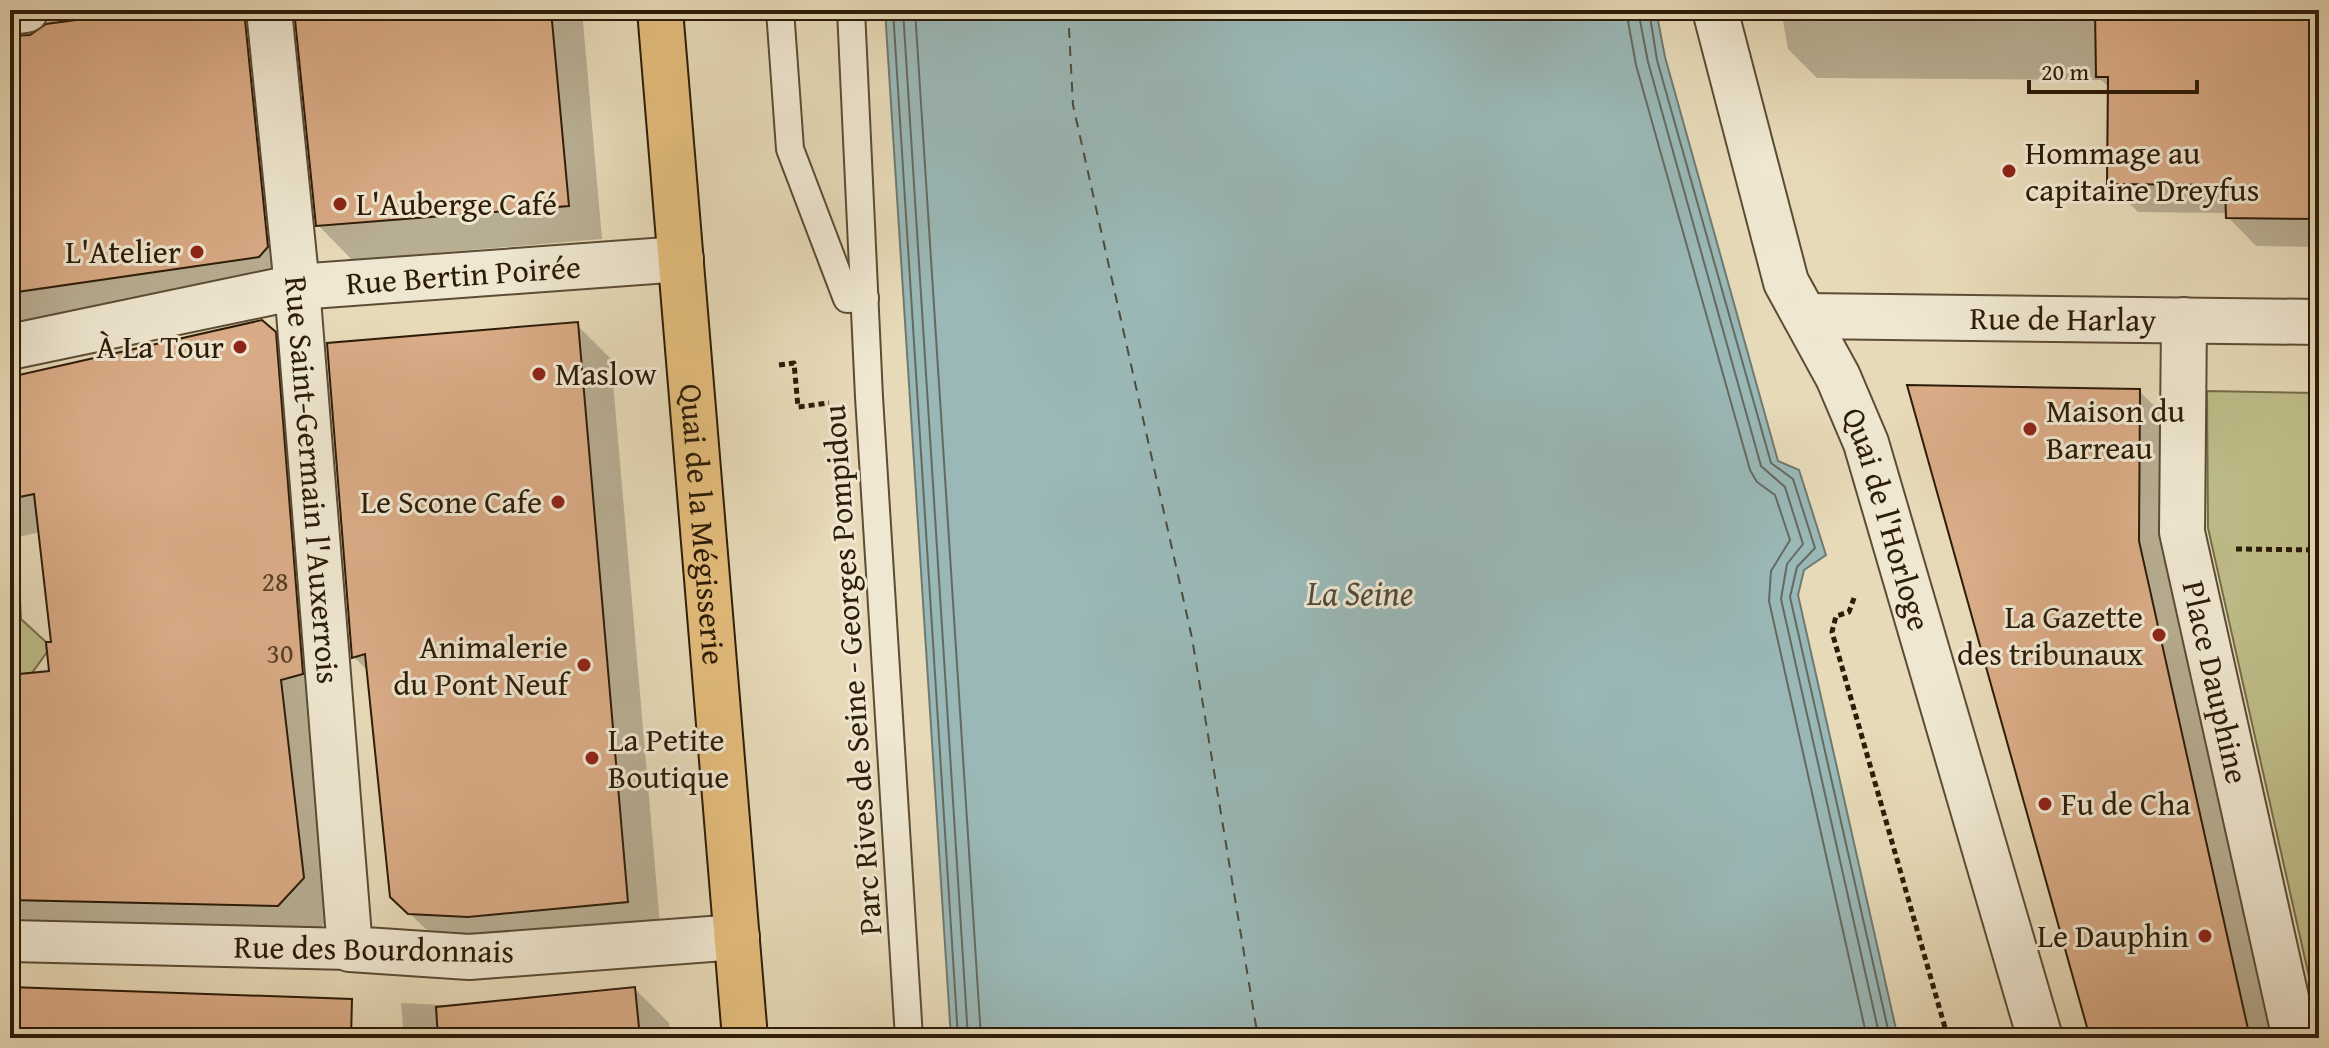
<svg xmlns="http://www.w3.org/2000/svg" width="2329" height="1048" font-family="'Gentium Book Plus',serif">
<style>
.green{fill:#bebd89;stroke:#766c48;stroke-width:2}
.water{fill:#9ab8b7;stroke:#6e7a71;stroke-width:2}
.shadow{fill:#0003;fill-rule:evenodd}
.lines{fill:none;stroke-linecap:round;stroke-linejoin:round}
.shore{stroke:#646a60;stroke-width:2}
.ferry{stroke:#4e4b3d;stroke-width:2;stroke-dasharray:10 8;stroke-linecap:butt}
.building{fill:#d9ab86;stroke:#2d1c08;stroke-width:2}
.service-casing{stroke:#5c4c34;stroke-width:30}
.pedestrian-casing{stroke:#5c4c34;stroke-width:44}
.minor-casing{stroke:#5c4c34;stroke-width:48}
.primary-casing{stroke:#2d1c08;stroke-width:48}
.path{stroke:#2d1c08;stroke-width:5;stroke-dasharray:6 4;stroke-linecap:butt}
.service{stroke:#efe7d1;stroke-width:26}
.pedestrian{stroke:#efe7d1;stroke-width:40}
.minor{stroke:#efe7d1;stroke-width:44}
.primary{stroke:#e4bd7c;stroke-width:44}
.poi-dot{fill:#8f2418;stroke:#efe7d1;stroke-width:3}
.labels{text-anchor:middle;stroke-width:6;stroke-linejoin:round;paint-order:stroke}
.number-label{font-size:28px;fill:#584028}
.poi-label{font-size:32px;fill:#2d1c08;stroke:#efe7d1;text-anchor:start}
.street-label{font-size:32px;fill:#2d1c08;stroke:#efe7d1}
.water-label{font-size:34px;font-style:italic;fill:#4e4b3d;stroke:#efe7d1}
</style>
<rect width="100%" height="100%" fill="#e7dab8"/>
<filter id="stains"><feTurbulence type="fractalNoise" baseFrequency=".0025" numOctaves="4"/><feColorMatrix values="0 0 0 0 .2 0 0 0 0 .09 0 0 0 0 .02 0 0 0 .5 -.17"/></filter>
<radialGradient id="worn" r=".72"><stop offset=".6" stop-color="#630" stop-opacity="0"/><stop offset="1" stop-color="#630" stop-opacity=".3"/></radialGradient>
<g class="green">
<polygon points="2207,391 2319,393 2319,1021 2208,528"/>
<polygon points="10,538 17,543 21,619 46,642 47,652 32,673 10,675"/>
</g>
<polygon class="water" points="885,10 1656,10 1665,57 1778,461 1799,470 1826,555 1804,570 1798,595 1898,1038 951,1038"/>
<g class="shadow">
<path d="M10,10H191L188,14L259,169L288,198L296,277L10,326ZM36,15H52L43,31L14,38L15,32Z"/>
<polygon points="296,10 582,10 602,239 352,260 318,225"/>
<polygon points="1781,10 2319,10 2319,247 2256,246 2228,217 2227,213 2138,212 2109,183 2110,88 2101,80 1817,78 1788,49"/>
<polygon points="577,325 611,359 661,936 444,947 392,896 369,672 354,657"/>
<polygon points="274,334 308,367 336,911 311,938 10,933 10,696 62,811 53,644 40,532 10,539 10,380"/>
<polygon points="2139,391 2174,425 2276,1038 2092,1038"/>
<polygon points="635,989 669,1023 670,1038 404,1038 401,1003 464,1006"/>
</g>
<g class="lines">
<g class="shore">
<polyline points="893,10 958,1038"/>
<polyline points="903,10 968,1038"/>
<polyline points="915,10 981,1038"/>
<polyline points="1626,10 1636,65 1750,470 1757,482 1775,495 1790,540 1771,571 1769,601 1867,1038"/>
<polyline points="1638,10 1648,62 1761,466 1785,487 1803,544 1787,564 1781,599 1880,1038"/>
<polyline points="1649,10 1657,60 1771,463 1793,479 1815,548 1797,567 1790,597 1890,1038"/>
</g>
<polyline class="ferry" points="1068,10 1073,105 1192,638 1258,1038"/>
</g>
<g class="building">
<polygon points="232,10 244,10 268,247 259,257 10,293 10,36 30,35 46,24 114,15"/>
<polygon points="294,10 551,10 569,206 316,226"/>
<polygon points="2095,10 2319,10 2319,219 2226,218 2225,185 2107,184 2108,77 2096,77"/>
<polygon points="262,320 276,332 303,674 281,680 304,878 278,906 10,900 10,675 49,671 46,642 51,642 34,494 10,499 10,377"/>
<polygon points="578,322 628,902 468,917 408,914 390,897 365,654 352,658 327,343"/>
<polygon points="1907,385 2140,389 2139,541 2250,1038 2090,1038"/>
<polygon points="10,987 352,999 351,1038 10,1038"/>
<polygon points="635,987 640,1038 438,1038 436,1007"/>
</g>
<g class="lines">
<g class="service-casing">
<g id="service">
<polyline points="780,10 790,149 847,299 865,298"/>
<polyline points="851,10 869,397 909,1038"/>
</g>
</g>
<g class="pedestrian-casing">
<polyline id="pedestrian" points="10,941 350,949"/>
</g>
<g class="minor-casing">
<g id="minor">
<path id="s1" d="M269,10L297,287L350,949L469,957L737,937"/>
<path id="s2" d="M1715,10L1786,282L1838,377L1866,443L2040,1038"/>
<polyline points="10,12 26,10"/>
<path id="s3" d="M1805,316L2319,322"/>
<path id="s4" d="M2184,320L2182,532L2295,1038"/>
<path id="s5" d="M10,347L297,287L681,259"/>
</g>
</g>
<g class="primary-casing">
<g id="primary">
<path id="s6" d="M660,10L745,1038"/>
</g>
</g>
<g class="path">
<polyline points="779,365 794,363 798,407 829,403"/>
<polyline points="2236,549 2319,550"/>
<polyline points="1854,598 1849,612 1836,616 1832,632 1948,1038"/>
</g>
<use href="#service" class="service"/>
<use href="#pedestrian" class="pedestrian"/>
<use href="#minor" class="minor"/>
<use href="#primary" class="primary"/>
</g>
<g class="poi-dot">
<circle cx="2009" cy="171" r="8"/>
<circle cx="340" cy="204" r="8"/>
<circle cx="197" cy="252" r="8"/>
<circle cx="240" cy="347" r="8"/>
<circle cx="539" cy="374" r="8"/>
<circle cx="2030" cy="429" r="8"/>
<circle cx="558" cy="502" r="8"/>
<circle cx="2159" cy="635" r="8"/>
<circle cx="584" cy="665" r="8"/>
<circle cx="592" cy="758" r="8"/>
<circle cx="2045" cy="804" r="8"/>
<circle cx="2205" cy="936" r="8"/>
</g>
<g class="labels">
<g class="number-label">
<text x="275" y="591">28</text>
<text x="280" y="663">30</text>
</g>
<g class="poi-label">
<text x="2025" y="164">Hommage au<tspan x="2025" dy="37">capitaine Dreyfus</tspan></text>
<text x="356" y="215">L'Auberge Café</text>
<text x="181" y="263" text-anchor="end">L'Atelier</text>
<text x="224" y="358" text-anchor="end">À La Tour</text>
<text x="555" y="385">Maslow</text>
<text x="2046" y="422">Maison du<tspan x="2046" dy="37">Barreau</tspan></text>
<text x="542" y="513" text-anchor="end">Le Scone Cafe</text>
<text x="2143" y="628" text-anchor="end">La Gazette<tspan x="2143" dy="37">des tribunaux</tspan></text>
<text x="568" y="658" text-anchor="end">Animalerie<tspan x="568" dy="37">du Pont Neuf</tspan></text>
<text x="608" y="751">La Petite<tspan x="608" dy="37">Boutique</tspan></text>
<text x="2061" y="815">Fu de Cha</text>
<text x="2189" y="947" text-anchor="end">Le Dauphin</text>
</g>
<g class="street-label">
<text dy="11" stroke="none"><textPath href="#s5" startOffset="460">Rue Bertin Poirée</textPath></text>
<text dy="11" stroke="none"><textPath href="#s3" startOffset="258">Rue de Harlay</textPath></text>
<text dy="11" stroke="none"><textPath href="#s1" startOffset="472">Rue Saint-Germain l'Auxerrois</textPath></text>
<text dy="11" stroke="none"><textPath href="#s2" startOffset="540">Quai de l'Horloge</textPath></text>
<text dy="11" stroke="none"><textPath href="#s6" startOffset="516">Quai de la Mégisserie</textPath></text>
<text transform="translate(852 670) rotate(-94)" y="11">Parc Rives de Seine - Georges Pompidou</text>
<text dy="11" stroke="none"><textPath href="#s4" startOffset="366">Place Dauphine</textPath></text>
<text transform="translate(374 949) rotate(1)" y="11">Rue des Bourdonnais</text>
</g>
<g class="water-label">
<text x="1360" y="605">La Seine</text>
</g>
</g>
<rect width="2329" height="1048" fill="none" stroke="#e7dab8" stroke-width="40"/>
<rect x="12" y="12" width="2305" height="1024" fill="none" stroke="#2d1c08" stroke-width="4"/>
<rect x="20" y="20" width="2289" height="1008" fill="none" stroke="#2d1c08" stroke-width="2"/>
<path d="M2029 80v12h168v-12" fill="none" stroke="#2d1c08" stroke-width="4"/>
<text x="2041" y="80" font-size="24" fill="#2d1c08" stroke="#efe7d1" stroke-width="6" paint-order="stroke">20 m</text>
<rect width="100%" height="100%" filter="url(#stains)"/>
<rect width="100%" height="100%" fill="url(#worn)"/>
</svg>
